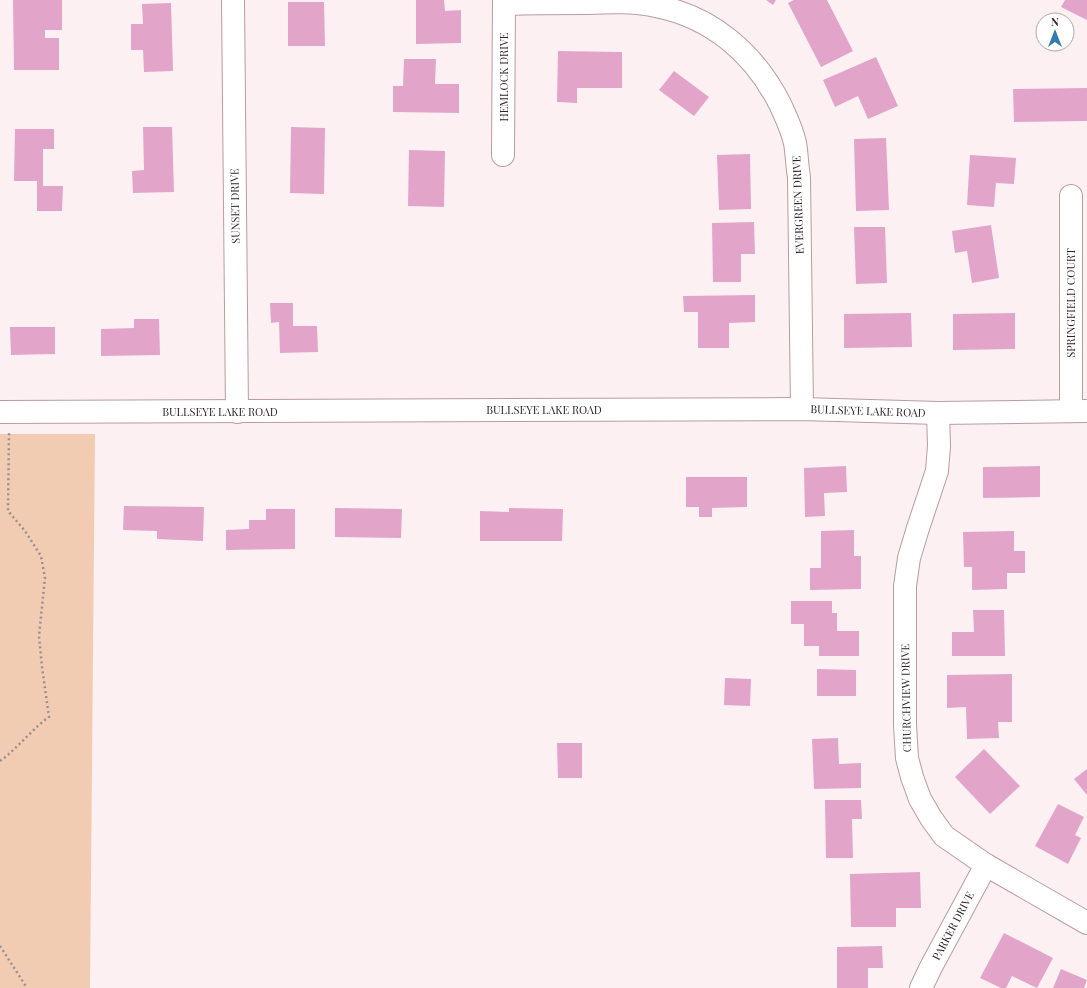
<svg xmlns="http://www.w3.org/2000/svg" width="1087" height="988" font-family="'Playfair Display',serif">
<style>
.green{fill:#f1ccb3}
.building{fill:#e2a5c9}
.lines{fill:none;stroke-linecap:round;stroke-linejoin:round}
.street-casing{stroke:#b89ca0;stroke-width:24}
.secondary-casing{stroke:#b89ca0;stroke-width:24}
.path{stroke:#9a8e90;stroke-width:2.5;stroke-dasharray:2 3;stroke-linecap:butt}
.street{stroke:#fff;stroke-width:22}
.secondary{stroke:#fff;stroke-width:22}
.labels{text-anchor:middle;stroke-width:3;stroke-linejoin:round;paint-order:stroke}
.street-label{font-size:11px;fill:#2f2426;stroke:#fff}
</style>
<rect width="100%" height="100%" fill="#fdf0f2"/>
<polygon class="green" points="0,434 95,434 90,988 0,988"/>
<g class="building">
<polygon points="13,0 62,0 62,30 45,30 45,38 59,38 59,70 14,70"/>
<polygon points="416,0 444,0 445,11 461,10 461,43 416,44"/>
<polygon points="766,0 776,0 773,5"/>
<polygon points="794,0 827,0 853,51 821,67 788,3"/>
<polygon points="1065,0 1087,0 1087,20 1061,7"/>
<polygon points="288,2 324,2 325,46 288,46"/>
<polygon points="171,3 173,71 144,72 143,50 131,50 131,24 143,24 142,4"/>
<polygon points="558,51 622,52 622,88 577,88 577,103 557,102"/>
<polygon points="876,57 898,106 868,119 858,96 835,107 823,80"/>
<polygon points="404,59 436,59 435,84 459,84 459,113 393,112 393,86 403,86"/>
<polygon points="674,71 709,97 694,116 659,90"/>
<polygon points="1087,88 1087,121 1014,122 1013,89"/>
<polygon points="143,127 172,127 174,192 133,193 132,171 144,170"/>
<polygon points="291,127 325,128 324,194 290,193"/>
<polygon points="15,129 54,129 54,149 43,149 43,186 63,186 62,211 37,211 37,181 14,181"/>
<polygon points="886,138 889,210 856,211 854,139"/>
<polygon points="409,150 445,151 444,207 408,206"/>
<polygon points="750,154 751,209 719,210 717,155"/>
<polygon points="970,155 1016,158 1014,184 996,183 994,207 967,205"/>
<polygon points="754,222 755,254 741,254 741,282 713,282 712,223"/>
<polygon points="991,225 999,278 972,283 967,251 955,253 952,231"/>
<polygon points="854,227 885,227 887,283 856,284"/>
<polygon points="755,295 755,322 729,323 729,348 698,348 698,312 684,312 683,296"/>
<polygon points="270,303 293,303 293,326 317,326 318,352 280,353 279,322 271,323"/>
<polygon points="911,313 912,347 844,348 844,314"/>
<polygon points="1015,313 1015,349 953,350 953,314"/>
<polygon points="134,319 159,319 160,355 101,356 101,329 134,328"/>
<polygon points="10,327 55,327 55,354 11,355"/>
<polygon points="846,466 847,492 824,493 825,516 805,517 804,468"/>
<polygon points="1040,466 1040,497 983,498 983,467"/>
<polygon points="686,477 747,477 747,507 712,508 712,517 699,517 699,507 686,507"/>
<polygon points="124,506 204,507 203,541 157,539 157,531 123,530"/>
<polygon points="335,508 402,509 401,538 335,537"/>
<polygon points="509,508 563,509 562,541 480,541 480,511 509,512"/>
<polygon points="266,509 295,509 295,549 226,550 226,530 249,529 249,520 266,520"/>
<polygon points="854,530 854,556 861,556 861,589 810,590 810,568 821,568 821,531"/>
<polygon points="1014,531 1014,551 1025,551 1025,573 1007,573 1007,589 972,590 972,567 964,567 963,532"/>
<polygon points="791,601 832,601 832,613 837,613 837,631 859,631 859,656 819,656 819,646 804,646 804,624 791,624"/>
<polygon points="973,610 1004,610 1005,656 952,656 952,632 974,632"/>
<polygon points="817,669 856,670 856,696 817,696"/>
<polygon points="1012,674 1012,722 998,722 999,738 967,739 966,707 947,708 947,675"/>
<polygon points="725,678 751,679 750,706 724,705"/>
<polygon points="838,738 839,764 861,763 861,788 814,789 812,739"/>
<polygon points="557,743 582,743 582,778 558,778"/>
<polygon points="984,749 1020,786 990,814 955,777"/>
<polygon points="1087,769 1087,795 1074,779"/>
<polygon points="825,800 861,800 862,819 852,819 853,858 826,858"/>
<polygon points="1058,804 1084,817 1075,835 1081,838 1068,864 1035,846"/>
<polygon points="920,872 921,908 896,908 896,927 851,927 850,874"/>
<polygon points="1004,933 1053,958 1037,988 1012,976 1006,988 1001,988 980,978"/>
<polygon points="882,946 883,968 868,968 868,988 837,988 837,947"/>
<polygon points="1061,969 1087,980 1084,988 1053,988"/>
</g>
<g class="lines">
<g class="street-casing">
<g id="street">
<polyline points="233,0 237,412"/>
<path d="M504,4C531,3 559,3 586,3C609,2 633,1 656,6C712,17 754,53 780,104C786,117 792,129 795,143C797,154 797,166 799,177L802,409"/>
<polyline points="503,155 504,0"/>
<polyline points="1071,196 1071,411"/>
<polyline points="938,413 939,446 937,471 918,528 909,558 905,586 905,725 907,758 912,777 920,799 931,818 944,836 986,865 1087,923"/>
<polyline points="921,988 931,967 986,865"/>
</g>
</g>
<g class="secondary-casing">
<polyline id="secondary" points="0,412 802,409 938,413 1087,411"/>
</g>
<g class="path">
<path d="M0,761C18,748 31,730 49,717L42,667L39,636L45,578L41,556L25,531L8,511L9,433"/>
<polyline points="0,946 27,988"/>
</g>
<use href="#street" class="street"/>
<use href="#secondary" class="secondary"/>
</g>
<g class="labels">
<g class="street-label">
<text transform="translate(504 77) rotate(-90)" y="4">HEMLOCK DRIVE</text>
<text transform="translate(798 205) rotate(-92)" y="4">EVERGREEN DRIVE</text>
<text transform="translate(235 206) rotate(-91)" y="4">SUNSET DRIVE</text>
<text transform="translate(1071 303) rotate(-90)" y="4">SPRINGFIELD COURT</text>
<text x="544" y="414">BULLSEYE LAKE ROAD</text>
<text transform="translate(868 411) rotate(2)" y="4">BULLSEYE LAKE ROAD</text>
<text x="220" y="416">BULLSEYE LAKE ROAD</text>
<text transform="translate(906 698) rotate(-91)" y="4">CHURCHVIEW DRIVE</text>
<text transform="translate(953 926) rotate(-62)" y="4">PARKER DRIVE</text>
</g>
</g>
<g transform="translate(1055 32)"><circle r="19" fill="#ffffff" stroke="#aca7a8"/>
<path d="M0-3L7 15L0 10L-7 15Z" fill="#367bb0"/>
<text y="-6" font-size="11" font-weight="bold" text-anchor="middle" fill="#2f2426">N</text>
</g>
</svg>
